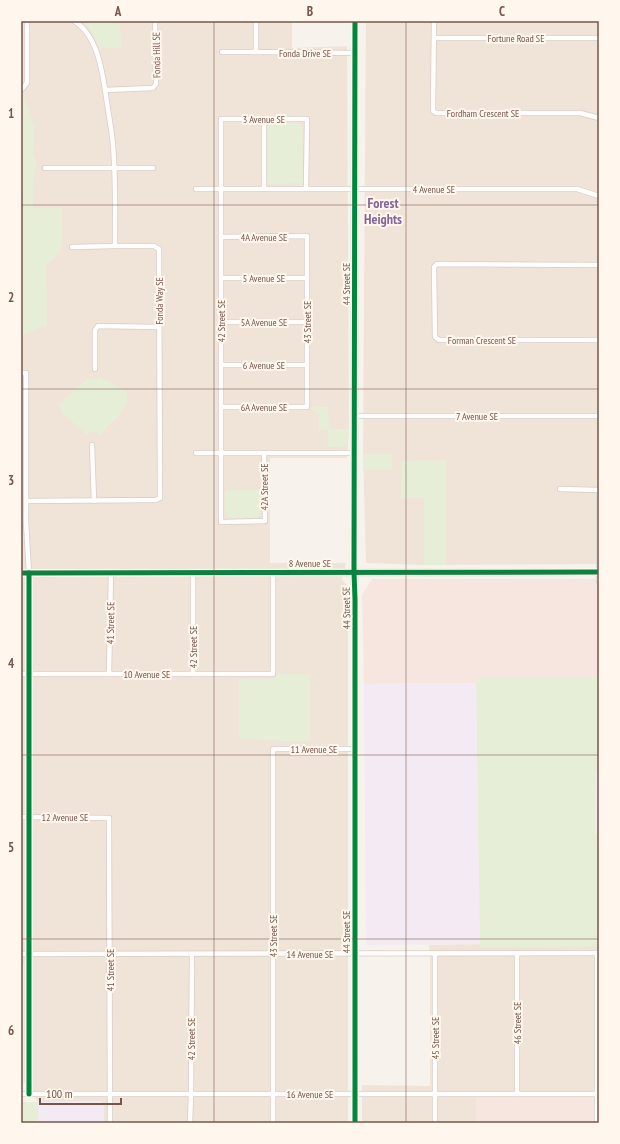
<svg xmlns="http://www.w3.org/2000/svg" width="620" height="1144" font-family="'PT Sans Narrow',sans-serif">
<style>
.residential{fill:#f0e4d9}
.commercial{fill:#f7e6e0}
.education{fill:#f3eaf3}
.green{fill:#e6eed7}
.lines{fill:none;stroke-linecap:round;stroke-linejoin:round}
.minor-casing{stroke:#d6cdc8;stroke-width:6}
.tertiary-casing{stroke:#d6cdc8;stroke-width:8}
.minor{stroke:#fefdfc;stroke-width:4.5}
.tertiary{stroke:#fefdfc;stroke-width:5.5}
.cycleway-casing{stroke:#fff6ed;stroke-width:8}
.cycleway{stroke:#00873e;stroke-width:5}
.grid{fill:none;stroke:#76564b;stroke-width:1;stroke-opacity:0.55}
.labels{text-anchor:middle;stroke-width:4;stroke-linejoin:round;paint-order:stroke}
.street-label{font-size:10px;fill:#76564b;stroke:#fff6ed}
.district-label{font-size:14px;font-weight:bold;fill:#836799;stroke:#fff6ed}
.neatline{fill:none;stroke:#76564b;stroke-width:1.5}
.grid-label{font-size:13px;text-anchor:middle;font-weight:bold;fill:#76564b}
</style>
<rect width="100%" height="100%" fill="#f7f2ec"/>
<g class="residential">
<polygon points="21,21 292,21 292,48 347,46 349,429 347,458 270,458 270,563 346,563 342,580 348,586 348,1123 104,1123 104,1104 101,1101 38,1102 24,1082 24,965 21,962"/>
<polygon points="366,21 599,21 599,564 424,565 366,563 363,454"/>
<polygon points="480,944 480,947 587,947 589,946 599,946 599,1123 476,1094 476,1123 362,1123 362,1085 430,1086 430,958 429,945"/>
</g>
<g class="commercial">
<polygon points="372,579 599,579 599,678 478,678 476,683 364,684 362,595"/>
<rect x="476" y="1094" width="121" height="29"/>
</g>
<g class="education">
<polygon points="476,683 480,944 366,945 364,684"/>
<polygon points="596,771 599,771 599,834 595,834"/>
<polygon points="21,962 24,965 24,1082 21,1086"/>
<polygon points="101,1101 104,1104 104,1123 38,1123 38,1102"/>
</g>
<g class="green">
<polygon points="83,21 120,21 121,48 100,48 93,34"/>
<path d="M21,96H24L34,128L33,156L36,157C37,165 34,174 33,182C32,190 33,199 33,208H62V242L60,251L46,266L47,325L21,336Z"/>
<polygon points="271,123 298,123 302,127 303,183 268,184 268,125"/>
<path d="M88,378L96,380L100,377L127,392V404L124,407L122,412L100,435C96,431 91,431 87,434L63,414L59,404Z"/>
<path d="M313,407H328L329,429H349C348,449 347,447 328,447V430H319V414L311,409Z"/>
<rect x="363" y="454" width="29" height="16"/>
<polygon points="446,460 446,565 424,565 424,498 401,498 402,461"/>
<path d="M225,490H261C261,499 264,513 256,518C225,518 225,523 225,490Z"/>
<polygon points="278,674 310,674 310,741 277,741 275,740 241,739 239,736 239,679 271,679 275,678"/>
<polygon points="478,678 599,678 599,771 596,771 595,833 599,834 599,946 589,946 587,947 480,947 476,683"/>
<rect x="21" y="1102" width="17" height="21"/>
</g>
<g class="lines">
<g class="minor-casing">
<g id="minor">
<polyline points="256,21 256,52 355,53"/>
<polyline points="434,21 433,111 436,113 580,113 599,118"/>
<polyline points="434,38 599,38"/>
<polyline points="222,52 256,52"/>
<polyline points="21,90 27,83 27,21"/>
<polyline points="105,90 153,88 156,84 155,21"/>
<polyline points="45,168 153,168"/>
<polyline points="196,189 577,189 599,196"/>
<polyline points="264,189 264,119"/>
<polyline points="72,247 115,246"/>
<polyline points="599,265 437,264 434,267 435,337 439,340 599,340"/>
<polyline points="221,278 307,278"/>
<polyline points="221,322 307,322"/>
<polyline points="221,365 307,365"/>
<polyline points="95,369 95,330 98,326 159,327"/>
<polyline points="21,373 26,373 26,522 29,573 29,1094"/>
<polyline points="221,407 307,407 307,236 221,237"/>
<polyline points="355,416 599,416"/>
<polyline points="92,445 94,501"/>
<polyline points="196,453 355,453"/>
<polyline points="264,453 265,521 221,522 221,119 307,119 306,189"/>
<polyline points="560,489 599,490"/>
<polyline points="599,494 599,581"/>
<path d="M26,501L156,500L160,498L159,249L154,246H115C115,213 116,179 113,146C112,131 109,117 107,103C103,76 99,36 74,21"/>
<polyline points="193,573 193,674"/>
<polyline points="21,674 273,674 273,572"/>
<polyline points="109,674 111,572"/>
<polyline points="21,817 109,818 110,1123"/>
<polyline points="517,953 517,1094"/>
<polyline points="21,954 599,953"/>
<polyline points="21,1094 599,1094"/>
<polyline points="190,1123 191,1094 192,954"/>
<polyline points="273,1123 273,749 355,749"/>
<polyline points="435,1123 435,954"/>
<polyline points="597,1123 597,953"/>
</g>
</g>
<g class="tertiary-casing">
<g id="tertiary">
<polyline points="21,573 599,572"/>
<polyline points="355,1123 355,599 354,572 355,21"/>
</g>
</g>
<use href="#minor" class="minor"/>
<use href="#tertiary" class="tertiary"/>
<g class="cycleway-casing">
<g id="cycleway">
<polyline points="21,573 599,572"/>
<polyline points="29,1094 29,573"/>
<polyline points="355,1123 355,599 354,572 355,21"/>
</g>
</g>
<use href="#cycleway" class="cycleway"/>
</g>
<path class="grid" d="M214,21V1123M406,21V1123M21,205H599M21,389H599M21,572H599M21,755H599M21,939H599"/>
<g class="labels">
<g class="street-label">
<text x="516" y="42">Fortune Road SE</text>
<text x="305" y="57">Fonda Drive SE</text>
<text transform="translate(156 55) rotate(-91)" y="4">Fonda Hill SE</text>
<text x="483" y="117">Fordham Crescent SE</text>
<text x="264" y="123">3 Avenue SE</text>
<text x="434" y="193">4 Avenue SE</text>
<text x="264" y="241">4A Avenue SE</text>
<text x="264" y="282">5 Avenue SE</text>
<text transform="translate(346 284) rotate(-90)" y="4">44 Street SE</text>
<text transform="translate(159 301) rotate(-90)" y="4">Fonda Way SE</text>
<text transform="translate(221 321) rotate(-90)" y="4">42 Street SE</text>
<text x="264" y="326">5A Avenue SE</text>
<text transform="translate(307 322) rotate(-90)" y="4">43 Street SE</text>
<text x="482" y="344">Forman Crescent SE</text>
<text x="264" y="369">6 Avenue SE</text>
<text x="264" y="411">6A Avenue SE</text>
<text x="477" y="420">7 Avenue SE</text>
<text transform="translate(264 487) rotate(-90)" y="4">42A Street SE</text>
<text x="310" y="567">8 Avenue SE</text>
<text transform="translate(346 608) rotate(-91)" y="4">44 Street SE</text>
<text transform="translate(110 623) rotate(-89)" y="4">41 Street SE</text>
<text transform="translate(193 647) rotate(-90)" y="4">42 Street SE</text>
<text x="147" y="678">10 Avenue SE</text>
<text x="314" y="753">11 Avenue SE</text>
<text x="65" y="821">12 Avenue SE</text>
<text transform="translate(346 932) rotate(-90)" y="4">44 Street SE</text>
<text transform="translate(273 936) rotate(-90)" y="4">43 Street SE</text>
<text x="310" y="958">14 Avenue SE</text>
<text transform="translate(110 970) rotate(-90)" y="4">41 Street SE</text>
<text transform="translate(517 1023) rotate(-90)" y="4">46 Street SE</text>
<text transform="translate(435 1038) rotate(-90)" y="4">45 Street SE</text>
<text transform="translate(191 1039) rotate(-90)" y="4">42 Street SE</text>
<text x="310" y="1098">16 Avenue SE</text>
</g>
<g class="district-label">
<text x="383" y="208">Forest<tspan x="383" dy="16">Heights</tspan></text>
</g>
</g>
<rect width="620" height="1144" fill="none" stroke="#fff6ed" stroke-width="44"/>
<path d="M40 1098v6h81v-6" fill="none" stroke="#76564b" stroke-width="2"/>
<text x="46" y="1098" font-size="12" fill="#76564b" stroke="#fff6ed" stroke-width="3" paint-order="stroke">100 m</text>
<rect x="22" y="22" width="576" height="1100" class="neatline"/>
<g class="grid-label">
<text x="118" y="16">A</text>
<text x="310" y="16">B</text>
<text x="502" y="16">C</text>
<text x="11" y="118">1</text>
<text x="11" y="302">2</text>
<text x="11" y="485">3</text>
<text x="11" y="668">4</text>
<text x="11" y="852">5</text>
<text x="11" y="1035">6</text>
</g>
</svg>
